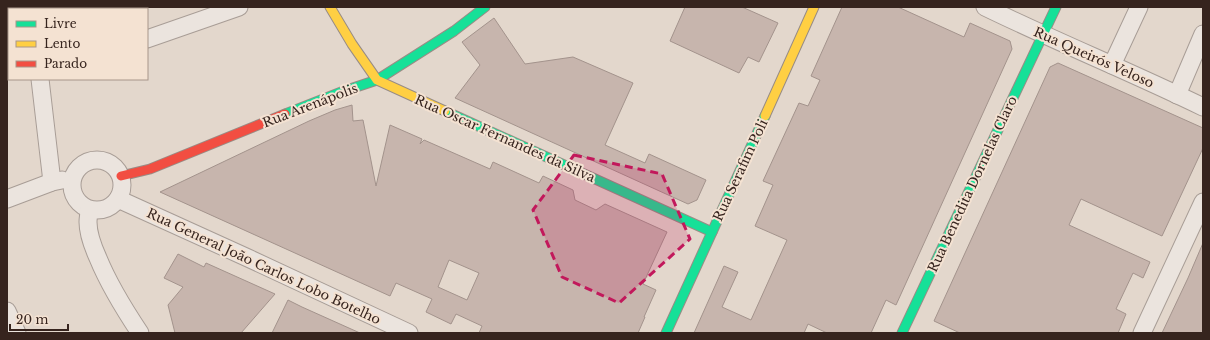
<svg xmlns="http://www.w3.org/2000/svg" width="1210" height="340" font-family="'Libre Baskerville',serif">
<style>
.building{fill:#c7b5ad;stroke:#a3938c;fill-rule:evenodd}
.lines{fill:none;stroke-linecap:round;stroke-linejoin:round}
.street-casing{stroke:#a89d96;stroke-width:19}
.fast-casing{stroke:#988c85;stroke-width:11}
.slow-casing{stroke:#988c85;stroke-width:11}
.jam-casing{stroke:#988c85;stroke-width:11}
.street{stroke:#ebe4de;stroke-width:17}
.fast{stroke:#16e098;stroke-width:9}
.slow{stroke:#ffcf43;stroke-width:9}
.jam{stroke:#f24e42;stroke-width:9}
.marked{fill:#c2185b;fill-opacity:0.2;stroke:#c2185b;stroke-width:3;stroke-dasharray:8 5;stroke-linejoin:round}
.labels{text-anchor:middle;stroke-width:4;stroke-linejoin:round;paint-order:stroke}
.street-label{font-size:13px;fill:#36241e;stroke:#f4e2d2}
</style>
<rect width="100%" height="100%" fill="#e3d7cc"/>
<g class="building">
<polygon points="685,7 742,7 778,23 759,62 748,57 739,73 670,41"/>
<polygon points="842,7 898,7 964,37 970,23 1010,41 1012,49 896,305 886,300 871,333 827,333 808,324 804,333 694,333 724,266 738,272 722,307 751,320 787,240 755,226 773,185 763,181 799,103 808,106 820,80 811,76"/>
<polygon points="494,18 525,64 573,57 633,83 605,145 645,163 649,154 706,180 697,200 688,204 455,98 480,65 462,42"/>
<polygon points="1058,63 1203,128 1203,148 1162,236 1081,199 1069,225 1150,262 1143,278 1133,273 1116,309 1126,314 1118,333 960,333 934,321 1050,67"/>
<path d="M352,105L353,121L363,120L376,186L390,125L422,139L420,144L424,140L490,169L493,162L539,183L543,176L573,190L575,200L596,210L605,204L667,232L643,284L656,290L644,317H645L638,333H479L482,326L456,314L451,324L426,312L432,299L396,283L390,296L160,192L309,121L335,110ZM449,260L479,273L467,300L438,287Z"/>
<polygon points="1203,243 1203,333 1162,333 1188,278"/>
<polygon points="178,254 204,267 206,263 275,294 241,333 175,333 168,305 183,287 164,278"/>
<polygon points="288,300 302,307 360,333 272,333"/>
</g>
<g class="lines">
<g class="street-casing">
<g id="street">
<polyline points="28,7 28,9"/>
<path d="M985,7C1057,42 1131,72 1203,107"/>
<polyline points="147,39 239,7"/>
<polyline points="1112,65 1139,7"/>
<polyline points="40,79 52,182"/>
<polyline points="1177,95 1203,34"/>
<circle cx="97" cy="185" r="25"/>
<polyline points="7,199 52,182 62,180"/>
<polyline points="118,199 248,258 409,333"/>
<path d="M89,210C89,214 88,218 88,222C88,234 93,247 98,258C109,285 124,309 140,333"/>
<polyline points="7,311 17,333"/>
<polyline points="1142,333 1203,202"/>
</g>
</g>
<g class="fast-casing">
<g id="fast">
<polyline points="445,111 712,232"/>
<polyline points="285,114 341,92 377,80 454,31 485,7"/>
<polyline points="666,333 765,116"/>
<polyline points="902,333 1056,7"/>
</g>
</g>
<g class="slow-casing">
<g id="slow">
<polyline points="330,7 352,44 377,80 445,111"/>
<polyline points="765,116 814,7"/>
</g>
</g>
<g class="jam-casing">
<polyline id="jam" points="121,176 150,169 285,114"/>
</g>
<use href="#street" class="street"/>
<use href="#fast" class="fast"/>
<use href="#slow" class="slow"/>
<use href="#jam" class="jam"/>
</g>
<path class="marked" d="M574,155L662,174L690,239L619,303L562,277L533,210Z"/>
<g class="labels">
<g class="street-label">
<text transform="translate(1094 57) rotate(24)" y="5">Rua Queirós Veloso</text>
<text transform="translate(310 105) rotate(-21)" y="5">Rua Arenápolis</text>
<text transform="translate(505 138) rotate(24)" y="5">Rua Oscar Fernandes da Silva</text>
<text transform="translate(740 170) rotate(-65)" y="5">Rua Serafim Poli</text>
<text transform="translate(972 184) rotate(-65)" y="5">Rua Benedita Dornelas Claro</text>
<text transform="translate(264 266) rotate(25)" y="5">Rua General João Carlos Lobo Botelho</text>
</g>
</g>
<rect width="1210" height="340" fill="none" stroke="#36241e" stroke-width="16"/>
<rect x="8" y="8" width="140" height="72" fill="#f4e2d2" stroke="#a8968a"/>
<rect x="16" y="21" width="20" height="6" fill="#16e098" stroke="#a8968a"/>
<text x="44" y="28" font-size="12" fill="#36241e">Livre</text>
<rect x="16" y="41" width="20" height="6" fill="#ffcf43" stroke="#a8968a"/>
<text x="44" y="48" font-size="12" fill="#36241e">Lento</text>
<rect x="16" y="61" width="20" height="6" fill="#f24e42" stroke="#a8968a"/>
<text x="44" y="68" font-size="12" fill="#36241e">Parado</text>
<path d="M10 324v6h58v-6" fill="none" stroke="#36241e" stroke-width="2"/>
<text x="16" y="324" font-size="12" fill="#36241e" stroke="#f4e2d2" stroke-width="3" paint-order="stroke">20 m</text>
</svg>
